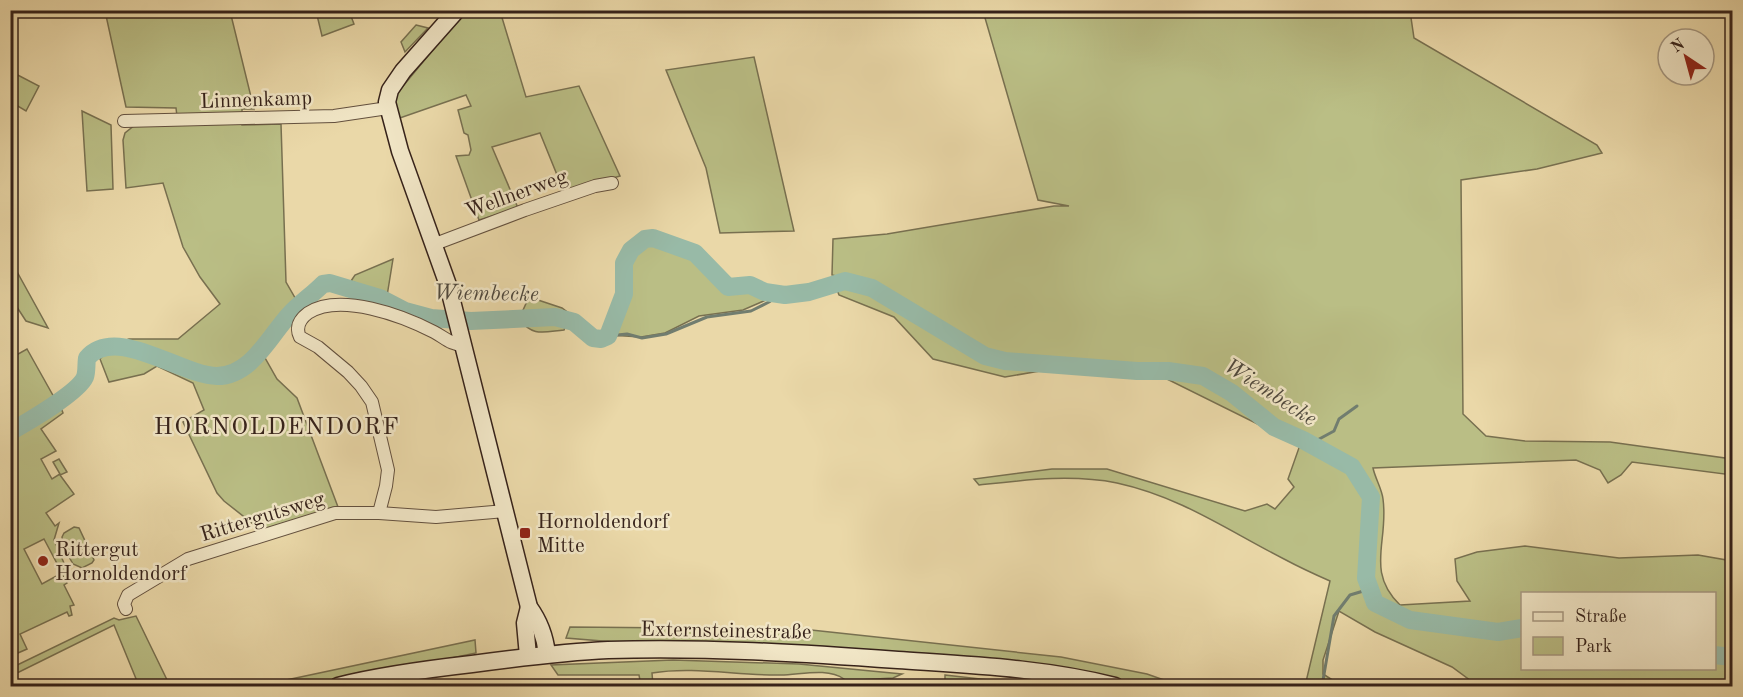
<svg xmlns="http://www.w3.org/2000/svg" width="1743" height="697" font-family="'Old Standard TT',serif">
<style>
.green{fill:#babe85;stroke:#787050;stroke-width:1.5;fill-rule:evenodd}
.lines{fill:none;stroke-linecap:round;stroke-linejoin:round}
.stream{stroke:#717d6f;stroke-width:3}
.river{stroke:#98baa7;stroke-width:18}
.street-casing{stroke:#63503e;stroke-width:14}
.secondary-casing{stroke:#36221a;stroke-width:19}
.street{stroke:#f1e6c6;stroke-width:12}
.secondary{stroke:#f1e6c6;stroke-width:16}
.poi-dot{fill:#8f2418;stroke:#f1e6c6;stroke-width:2}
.labels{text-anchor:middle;stroke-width:5;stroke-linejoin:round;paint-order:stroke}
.street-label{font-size:21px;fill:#36221a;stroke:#f1e6c6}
.poi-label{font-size:21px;fill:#36221a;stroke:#f1e6c6;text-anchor:start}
.water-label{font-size:22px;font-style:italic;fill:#4e483d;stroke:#f1e6c6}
.quarter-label{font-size:24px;letter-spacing:1.5px;fill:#36221a;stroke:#f1e6c6}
</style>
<rect width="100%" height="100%" fill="#ead8a8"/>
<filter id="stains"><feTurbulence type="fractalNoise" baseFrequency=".00333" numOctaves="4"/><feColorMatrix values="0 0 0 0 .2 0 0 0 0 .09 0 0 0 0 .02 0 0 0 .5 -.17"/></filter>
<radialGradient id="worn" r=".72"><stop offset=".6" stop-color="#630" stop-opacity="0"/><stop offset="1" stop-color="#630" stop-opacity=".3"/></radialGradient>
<g class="green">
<polygon points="105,11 230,11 254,109 242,109 242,125 281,124 286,282 302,310 264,356 277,379 297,398 338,507 264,529 257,527 224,501 217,493 183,422 204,410 193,383 157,366 144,374 109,382 100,359 111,345 129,339 178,339 220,304 200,277 183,247 163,183 126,188 123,140 125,133 135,125 178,125 176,108 126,107"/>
<polygon points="316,11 349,11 354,24 322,36"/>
<polygon points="465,11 500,11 526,97 579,86 620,176 564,192 540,133 492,147 518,208 479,220 456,156 469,155 471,150 468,135 464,133 458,110 471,106 466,95 397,119 394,97"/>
<path d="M983,11H1410L1414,38L1597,145L1602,153L1537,169L1461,180L1463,414L1486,436L1525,441L1610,442L1732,459V475L1632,462L1621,475L1608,483L1600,470L1576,460L1373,468C1375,478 1382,489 1383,499C1389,541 1365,571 1400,605L1470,601L1457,581L1455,559L1477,552L1525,546L1619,558L1698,555L1732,561V686H1478L1452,667L1375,632L1339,611L1323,660V674L1342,686H1305L1330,581C1314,574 1299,567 1284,559C1227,530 1181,497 1117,483C1071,474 1025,480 979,485L974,479L1052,469H1107L1245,511L1267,504L1275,509L1294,487L1288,479L1300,445L1167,379L1121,373L1040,371L1005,377L933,359L894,317L839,295L835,284L840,277L832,275L833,239L887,234L1054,206H1069L1038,200ZM1522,594H1714V668H1522Z"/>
<polygon points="416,25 428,28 405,52 401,42"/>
<polygon points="754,57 794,231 720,233 706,168 666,70"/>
<polygon points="10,71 39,86 26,111 11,102"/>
<polygon points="82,111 111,125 113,189 87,191"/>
<path d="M646,240L658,243L692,257L729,292L742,284L773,297L743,310L699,316L665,333L641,337L610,335C615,324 623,312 626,300C634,272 616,264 646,240Z"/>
<polygon points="10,259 48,328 26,321 11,298"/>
<polygon points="393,259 387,296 351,281 355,275"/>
<path d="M529,297L562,308L570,314L564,330C543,332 533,337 519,319Z"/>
<polygon points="27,349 55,399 11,427 11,358"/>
<path d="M60,405L63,413L41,429L56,451L41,459L52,479L60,474L53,462L59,459L67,472L60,475L74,494L46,513L55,526L59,523L54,540L67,570L62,574L67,583L64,585L74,605L70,606L72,615L69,616L67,612L20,634L27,649L11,656V435L23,429ZM44,539L62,573L42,584L24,549Z"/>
<polygon points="74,527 79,528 94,560 92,563 82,568 73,564 64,548 62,537 64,533"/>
<polygon points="136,616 170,686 139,686 114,625 11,676 11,668 114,618 119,620"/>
<polygon points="570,627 802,629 1061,657 1147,674 1181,686 1124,686 1112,683 566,638"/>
<polygon points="475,640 476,653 315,686 258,686"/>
<path d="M673,660L799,664L902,674L893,678L859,680L857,686H843L844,679C827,667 800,675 781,675C738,676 695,666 652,673L653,686H641L639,675H558L551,665Z"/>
<polygon points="945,675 1043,686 968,686 945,684"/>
</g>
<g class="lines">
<g class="stream">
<polyline points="608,336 627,334 642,338 666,334 707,317 751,311 769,302 778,295"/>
<polyline points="1310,444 1334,431 1339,419 1357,406"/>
<polyline points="1322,686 1334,616 1350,595 1370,589"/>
</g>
<g class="river">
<path d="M10,432C27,422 78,393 85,377C87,371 86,365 87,358C116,324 182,376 217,376C251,376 269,337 289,315C299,304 312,295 323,284L330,283L380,298L405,311L431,318L471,321L555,317L574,322L593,338L601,339L608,336L624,294V263L631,250L645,239L653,238L695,253L728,287L750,285L765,292L785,295L809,292L845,281L872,288L985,356L1005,361L1137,371H1168L1203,376L1232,393L1274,427L1303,440L1352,467L1371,497L1366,578L1375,603L1410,620L1498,632L1522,628"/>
<polyline points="1714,655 1732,657"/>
</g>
<g class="street-casing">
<g id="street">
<polyline points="124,121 334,116 388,108"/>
<polyline points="435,244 525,210 595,186 612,183"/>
<path d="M379,513L386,486L388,470L372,402L361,386L348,372L318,347L300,337C295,327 300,319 308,313C340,292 403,316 434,332C444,337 451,345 463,345"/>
<polyline points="126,609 124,604 128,595 188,559 335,513 379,513 436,517 505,511"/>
</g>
</g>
<g class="secondary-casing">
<g id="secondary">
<path d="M457,10L403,71L390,90L387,102L400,151L448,285L529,607C540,622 545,636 547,654"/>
<polyline points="528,656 525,623 529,607"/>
<path d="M338,686C381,675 428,669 472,664C517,658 562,652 608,650C705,647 802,653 898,660C970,665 1045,668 1115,686"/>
</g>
</g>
<use href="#street" class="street"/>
<use href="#secondary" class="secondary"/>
</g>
<g class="poi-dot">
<rect x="519" y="527" width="12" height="12" rx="3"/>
<circle cx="43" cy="561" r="6"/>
</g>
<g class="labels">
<g class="street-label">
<text transform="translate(256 99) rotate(-2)" y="7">Linnenkamp</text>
<text transform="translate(516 193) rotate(-20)" y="7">Wellnerweg</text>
<text transform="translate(262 516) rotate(-17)" y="7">Rittergutsweg</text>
<text transform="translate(726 630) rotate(1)" y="7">Externsteinestraße</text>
</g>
<g class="poi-label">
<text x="537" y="528">Hornoldendorf<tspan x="537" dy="24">Mitte</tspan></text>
<text x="55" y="556">Rittergut<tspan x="55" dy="24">Hornoldendorf</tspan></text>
</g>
<g class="water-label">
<text transform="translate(486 292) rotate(1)" y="8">Wiembecke</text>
<text transform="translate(1271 391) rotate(33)" y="8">Wiembecke</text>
</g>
<g class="quarter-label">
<text x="277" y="434">HORNOLDENDORF</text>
</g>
</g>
<rect width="1743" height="697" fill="none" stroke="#ead8a8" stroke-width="36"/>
<rect x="12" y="12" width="1719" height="673" fill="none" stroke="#36221a" stroke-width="3"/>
<rect x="18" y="18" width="1707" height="661" fill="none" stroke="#36221a" stroke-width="1.5"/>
<rect x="1521" y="592" width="195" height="78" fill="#f1e6c6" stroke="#a69881" stroke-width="1.5"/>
<rect x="1533" y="612" width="30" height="9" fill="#f1e6c6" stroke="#a69881" stroke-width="1.5"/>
<text x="1575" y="622" font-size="18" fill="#36221a">Straße</text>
<rect x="1533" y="637" width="30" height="18" fill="#babe85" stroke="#a69881" stroke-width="1.5"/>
<text x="1575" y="652" font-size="18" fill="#36221a">Park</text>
<g transform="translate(1686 57) rotate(324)"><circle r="28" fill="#f1e6c6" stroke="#a69881" stroke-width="1.5"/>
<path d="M0-4.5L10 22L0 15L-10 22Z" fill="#8f2418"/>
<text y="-9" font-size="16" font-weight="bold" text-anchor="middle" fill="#36221a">N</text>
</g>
<rect width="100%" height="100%" filter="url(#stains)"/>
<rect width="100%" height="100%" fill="url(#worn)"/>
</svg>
